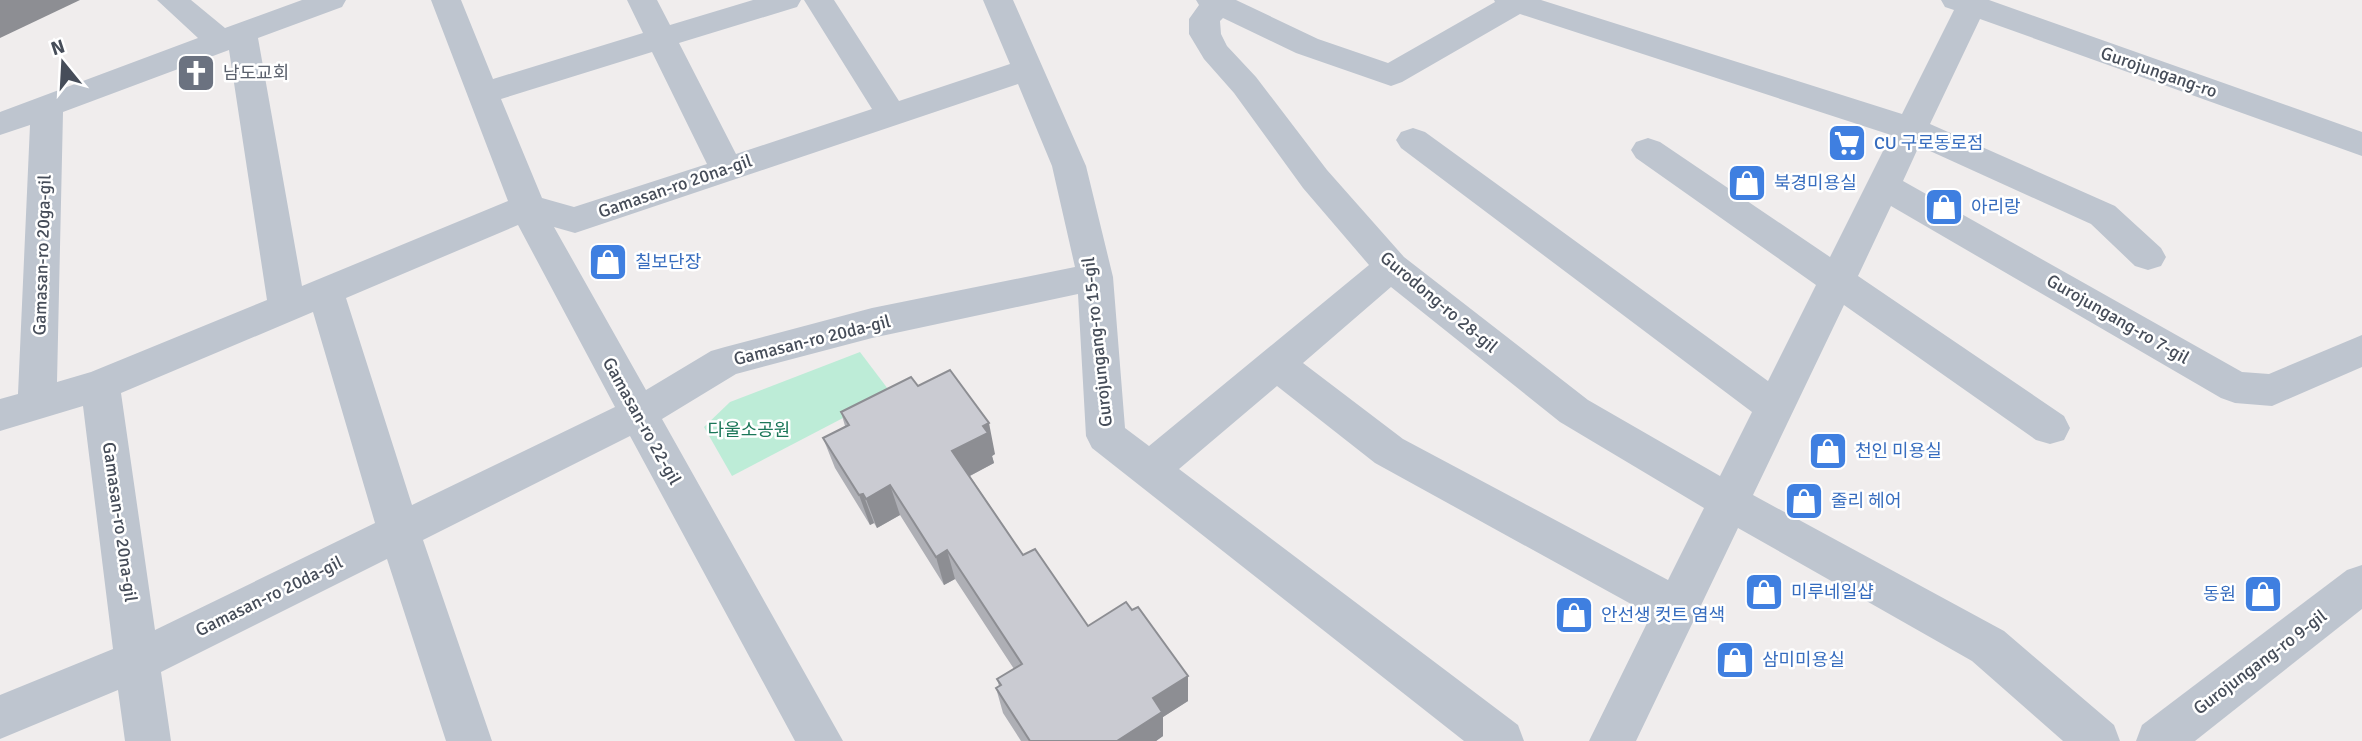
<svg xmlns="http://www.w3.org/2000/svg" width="2362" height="741" font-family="Signika,'Noto Sans KR',sans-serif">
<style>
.green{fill:#bdecd7}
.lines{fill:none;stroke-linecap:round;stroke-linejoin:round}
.minor{fill:#bec5cf;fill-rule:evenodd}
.wall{fill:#aeafb5}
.shaded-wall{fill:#8d8e93}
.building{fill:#cacbd2;stroke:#8d8e93;stroke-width:2}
.labels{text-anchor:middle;stroke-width:5;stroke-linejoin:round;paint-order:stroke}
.street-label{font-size:18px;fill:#464d59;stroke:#fff}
.worship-label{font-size:18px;fill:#5b616d;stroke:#fff;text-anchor:start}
.shop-label{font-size:18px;fill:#366cbe;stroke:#fff;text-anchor:start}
.park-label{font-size:18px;fill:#1b7759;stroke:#fff}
</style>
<rect width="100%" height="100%" fill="#f0eded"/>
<polygon class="green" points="860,352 891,393 732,476 704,427 730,402"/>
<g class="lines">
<g class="minor">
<path d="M157,0H191L225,28L302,0H346L342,7L258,38L302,286L508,201L431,0H461L493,79L643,33L627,0H657L670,25L753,0H801L797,7L679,43L736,154L872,109L804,0H834L899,101L1010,64L983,0H1013L1086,166L1113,277L1125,428L1149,446L1369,265L1303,188L1234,93L1204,59L1189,34V19L1199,5L1196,0H1236L1318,39L1388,63L1495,2L1494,0H1541L1902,114L1954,10L1945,7L1941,0H1989L2362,132V156L1980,19L1930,124L2115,206L2161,248L2166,257L2161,266L2148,270L2135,266L2091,224L1919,146L1903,181L2242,372L2269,374L2362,335V367L2272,406L2235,403L2221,398L1891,206L1858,276L2064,416L2070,428L2064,440L2050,444L2036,440L1844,305L1753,495L2004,631L2114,725L2120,741H2063L1972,661L1738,528L1636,741H1589L1651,615L1375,463L1277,386L1179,469L1518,725L1524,741H1464L1092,448L1086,436L1078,294L872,338L736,374L662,419L843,741H795L630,436L423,540L492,741H446L387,559L161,672L171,741H125L118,690L0,739V695L113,649L83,406L0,431V399L18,394L30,125L0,135V112L198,38ZM1520,14L1891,135L1830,257L1660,142L1648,138L1636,142L1631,150L1636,158L1816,285L1768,381L1425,132L1413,128L1401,132L1396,140L1401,148L1752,412L1720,476L1588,400L1404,257L1327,170L1256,77L1227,46L1221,34L1220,21L1223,18L1296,53L1391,86L1402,82ZM229,50L267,300L91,372L57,382L63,112ZM652,52L707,164L574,207L542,198L501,99ZM1018,84L1052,166L1075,267L872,308L725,347L711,351L646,390L554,227L575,233L587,229ZM518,225L615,407L412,505L346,298ZM1391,287L1560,422L1704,508L1668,580L1403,439L1303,363ZM313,312L375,523L155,630L121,393Z"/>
<polygon points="2362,565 2362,609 2195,741 2136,741 2142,725 2347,570"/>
</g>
</g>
<polygon class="wall" points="918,386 995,454 992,456 994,463 970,476 1023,555 1088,626 1132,610 1188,676 1188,701 1163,717 1163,736 1156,741 1021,741 1003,713 996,688 999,686 997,679 1014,669 955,579 944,585 900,515 877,528 874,523 870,525 835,468 823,438 845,426 841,412"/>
<g class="shaded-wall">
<polygon points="0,0 80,0 0,38"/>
<polygon points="989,423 995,454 992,456 994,463 960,481 952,451 983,426"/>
<polygon points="890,485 900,515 877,528 866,499"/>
<polygon points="863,494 874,523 870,525 859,495"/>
<polygon points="947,550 955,579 944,585 936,557"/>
<polygon points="1188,676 1188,701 1163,717 1163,736 1156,741 1117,741 1153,698"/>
</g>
<polygon class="building" points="950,370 989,423 983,426 988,433 952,451 1023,555 1035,549 1088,626 1126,602 1132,610 1138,607 1188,676 1153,698 1162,712 1117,741 1030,741 996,688 1001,685 997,679 1022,664 947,550 936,557 890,485 866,499 863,494 859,495 823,438 849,425 841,412 911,377 918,386"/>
<defs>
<g id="church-square" transform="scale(2.0125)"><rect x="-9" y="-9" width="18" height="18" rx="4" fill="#6b7280" stroke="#fff"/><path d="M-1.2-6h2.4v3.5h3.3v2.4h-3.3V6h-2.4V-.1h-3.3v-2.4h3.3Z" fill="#fff"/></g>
<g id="supermarket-square" transform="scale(2.0125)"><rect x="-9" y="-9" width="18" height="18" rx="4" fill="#3f7fe0" stroke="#fff"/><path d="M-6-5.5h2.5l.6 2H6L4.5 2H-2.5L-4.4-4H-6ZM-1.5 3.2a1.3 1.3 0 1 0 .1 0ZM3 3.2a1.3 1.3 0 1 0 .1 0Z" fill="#fff"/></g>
<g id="shop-square" transform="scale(2.0125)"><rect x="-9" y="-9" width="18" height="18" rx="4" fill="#3f7fe0" stroke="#fff"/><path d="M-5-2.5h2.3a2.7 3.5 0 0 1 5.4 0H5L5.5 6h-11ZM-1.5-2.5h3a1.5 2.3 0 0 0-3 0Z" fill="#fff"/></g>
</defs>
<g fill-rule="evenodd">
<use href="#church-square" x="196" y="73"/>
<use href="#supermarket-square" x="1847" y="143"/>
<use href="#shop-square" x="1747" y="183"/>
<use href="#shop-square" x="1944" y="207"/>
<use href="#shop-square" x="608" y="262"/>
<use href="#shop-square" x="1828" y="451"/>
<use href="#shop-square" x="1804" y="501"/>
<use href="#shop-square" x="1764" y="592"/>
<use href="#shop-square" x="2263" y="594"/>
<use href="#shop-square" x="1574" y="615"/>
<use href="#shop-square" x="1735" y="660"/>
</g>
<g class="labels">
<g class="street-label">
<text transform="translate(2159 72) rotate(19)" y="6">Gurojungang-ro</text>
<text transform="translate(675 186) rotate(-19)" y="6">Gamasan-ro 20na-gil</text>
<text transform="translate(42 255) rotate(-88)" y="6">Gamasan-ro 20ga-gil</text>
<text transform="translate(1439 302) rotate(40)" y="6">Gurodong-ro 28-gil</text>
<text transform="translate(2118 319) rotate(30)" y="6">Gurojungang-ro 7-gil</text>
<text transform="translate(812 340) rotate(-14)" y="6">Gamasan-ro 20da-gil</text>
<text transform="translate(1097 342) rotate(-96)" y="6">Gurojungang-ro 15-gil</text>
<text transform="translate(642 421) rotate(61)" y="6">Gamasan-ro 22-gil</text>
<text transform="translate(120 522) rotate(82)" y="6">Gamasan-ro 20na-gil</text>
<text transform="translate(269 596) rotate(-26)" y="6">Gamasan-ro 20da-gil</text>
<text transform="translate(2260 662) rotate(-37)" y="6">Gurojungang-ro 9-gil</text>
</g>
<g class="worship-label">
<text x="223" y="79">남도교회</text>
</g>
<g class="shop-label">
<text x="1874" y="149">CU 구로동로점</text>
<text x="1774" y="189">북경미용실</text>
<text x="1971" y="213">아리랑</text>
<text x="635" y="268">칠보단장</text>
<text x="1855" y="457">천인 미용실</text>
<text x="1831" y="507">줄리 헤어</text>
<text x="1791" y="598">미루네일샵</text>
<text x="2236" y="600" text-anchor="end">동원</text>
<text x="1601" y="621">안선생 컷트 염색</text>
<text x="1762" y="666">삼미미용실</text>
</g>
<g class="park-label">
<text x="749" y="436">다울소공원</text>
</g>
</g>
<g transform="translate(63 63) rotate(342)" stroke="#ffffff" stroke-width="5" paint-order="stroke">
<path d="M0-5L12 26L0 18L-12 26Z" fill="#464d59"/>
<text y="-10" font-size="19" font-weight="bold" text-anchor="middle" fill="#464d59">N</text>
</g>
</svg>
